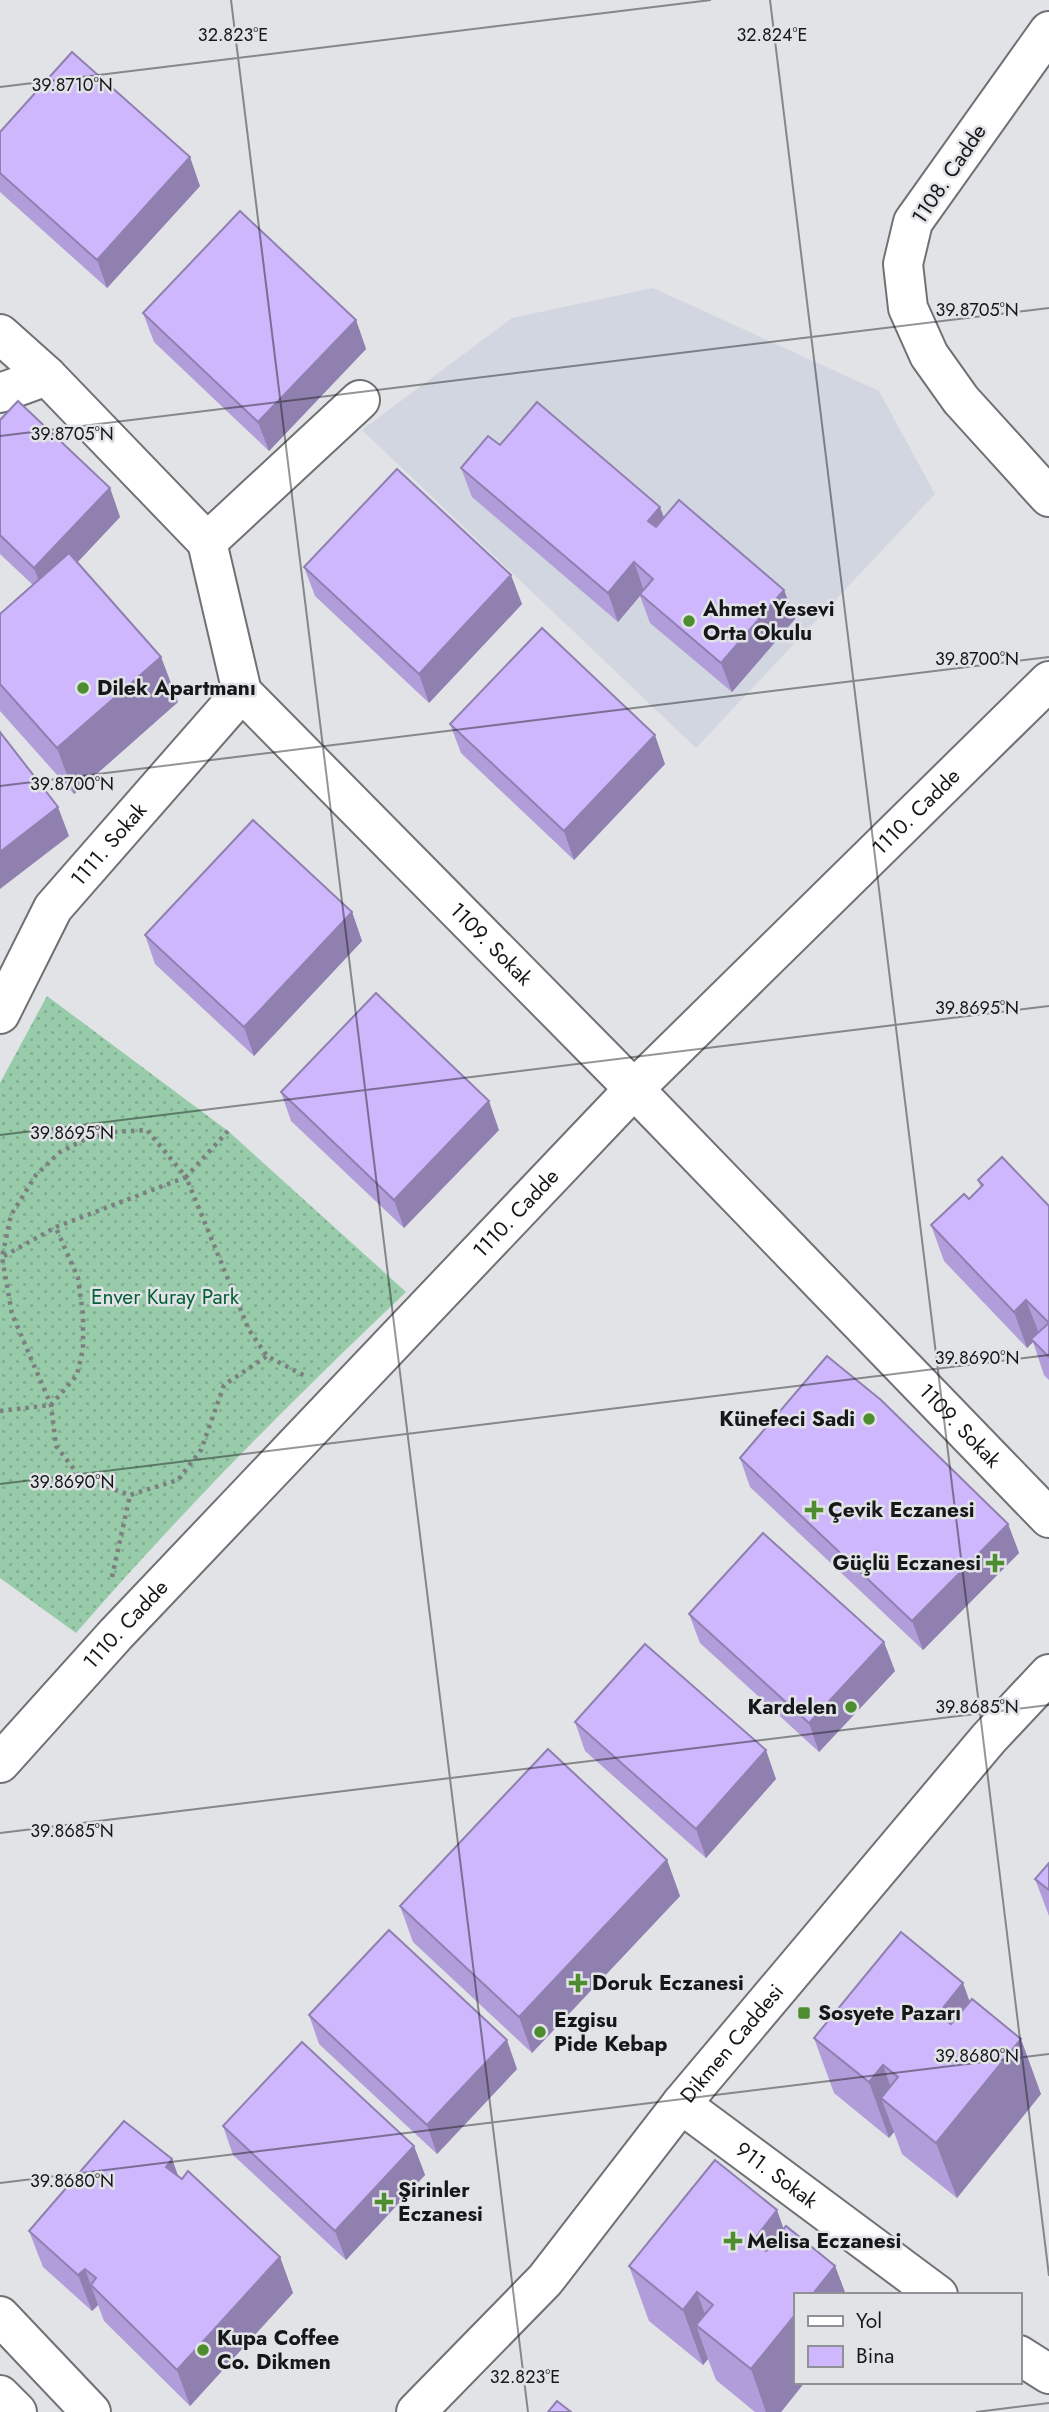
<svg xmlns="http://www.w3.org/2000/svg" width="1049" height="2412" font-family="Jost,sans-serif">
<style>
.built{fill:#d1d6e0}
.grass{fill:url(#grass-dots)}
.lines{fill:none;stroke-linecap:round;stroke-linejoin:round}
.minor-casing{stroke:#6f7173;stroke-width:42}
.major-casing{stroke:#6f7173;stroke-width:42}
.path{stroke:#7d7f81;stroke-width:4.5;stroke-dasharray:3.5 5;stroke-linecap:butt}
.minor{stroke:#fff;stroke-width:38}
.major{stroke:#fff;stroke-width:38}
.wall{fill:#b19dd9}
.shaded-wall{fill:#9080b0}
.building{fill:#ceb7fc;stroke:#9080b0;stroke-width:2}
.ticks{fill:none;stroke:#161718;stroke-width:2;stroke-opacity:0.45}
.poi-dot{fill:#4d8d2f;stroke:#e1e3e6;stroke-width:2.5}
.labels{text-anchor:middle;stroke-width:5;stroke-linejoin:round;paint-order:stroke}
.street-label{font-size:21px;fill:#161718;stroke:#e1e3e6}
.poi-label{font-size:21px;font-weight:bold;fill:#161718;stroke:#e1e3e6;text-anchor:start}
.park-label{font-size:21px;fill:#045f35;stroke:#e1e3e6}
.ticks-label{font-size:18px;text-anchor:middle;fill:#161718;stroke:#e1e3e6;stroke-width:5;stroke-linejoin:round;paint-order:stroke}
</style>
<defs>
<pattern id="grass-dots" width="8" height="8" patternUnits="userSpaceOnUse" patternTransform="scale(1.75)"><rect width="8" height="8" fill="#97cba9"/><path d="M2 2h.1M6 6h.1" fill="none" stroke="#81ae91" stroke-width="1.8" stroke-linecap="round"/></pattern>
</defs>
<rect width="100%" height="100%" fill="#e1e3e6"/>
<polygon class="built" points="653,288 879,391 935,494 696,748 362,430 512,318"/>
<path class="grass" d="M47,996L228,1131L406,1292C291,1401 179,1514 76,1633L0,1578V1083Z"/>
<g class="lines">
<g class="minor-casing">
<g id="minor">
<polyline points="1049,31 913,222 903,264 908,308 929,355 961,400 1049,497"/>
<path id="s1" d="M0,334L47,376L207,542L242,692L634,1089L1049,1518"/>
<polyline points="0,393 47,376"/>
<polyline points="207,542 360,400"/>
<path id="s2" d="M0,1014L53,908L242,692"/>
<path id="s3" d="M0,1763L116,1634L634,1089L1049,681"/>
<path id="s4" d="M681,2104L938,2295"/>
<polyline points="1019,2355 1049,2374"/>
</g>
</g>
<g class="major-casing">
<g id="major">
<polyline points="0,2316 91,2412"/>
<polyline points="0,2395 17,2412"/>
<path id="s5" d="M416,2412L545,2280L681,2104L989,1738L1049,1674"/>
</g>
</g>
<g class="path">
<polyline points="228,1131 186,1177 147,1130 114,1132 84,1140 60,1152 36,1175 11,1215 2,1257 12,1314 51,1405 56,1446 81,1478 130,1495 178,1480 201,1450 224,1385 267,1356"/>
<polyline points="4,1256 56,1227 186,1177 249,1330 267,1356 305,1376"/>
<polyline points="0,1411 51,1405 77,1375 83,1349 83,1315 78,1278 56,1228"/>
<polyline points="112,1577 130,1495"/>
</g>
<use href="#minor" class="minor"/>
<use href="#major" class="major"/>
</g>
<g class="wall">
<polygon points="0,132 200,186 107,288 0,192"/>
<polygon points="143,313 356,320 366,349 269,451 154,342"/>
<polygon points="0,420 110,488 120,517 77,562 161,657 178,702 74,794 0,711 0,614 33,585 0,554"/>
<polygon points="500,445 664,517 784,590 795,619 732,692 650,623 640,596 618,622 472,497 461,468"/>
<polygon points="304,567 522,604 429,703 315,596"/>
<polygon points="450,724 665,764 574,860 461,753"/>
<polygon points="352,912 362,941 254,1056 155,964 145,935"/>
<polygon points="281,1092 499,1130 404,1228 291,1121"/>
<polygon points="978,1180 1049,1206 1049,1380 1044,1375 1033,1342 1027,1348 944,1261 931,1225 969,1199 981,1188"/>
<polygon points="740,1458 1008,1524 1019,1553 923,1650 750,1487"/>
<polygon points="689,1614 895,1671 819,1752 700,1643"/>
<polygon points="575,1722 776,1779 706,1858 585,1751"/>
<polygon points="667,1860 680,1896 532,2053 413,1942 400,1906"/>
<polygon points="1049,1863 1049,1916 1035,1879"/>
<polygon points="970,2002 1041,2094 957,2198 902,2154 894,2132 889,2138 834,2093 814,2038"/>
<polygon points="309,2015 517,2069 437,2154 319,2044"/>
<polygon points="223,2126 414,2146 425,2175 346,2260 233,2155"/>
<polygon points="172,2159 178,2176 280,2257 293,2293 190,2406 104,2321 98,2305 92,2311 43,2267 29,2231"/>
<polygon points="784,2229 835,2266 846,2295 795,2295 805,2382 781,2412 755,2412 716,2380 708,2359 703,2365 649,2321 629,2266"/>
</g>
<g class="shaded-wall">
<polygon points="190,157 200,186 107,288 97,260"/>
<polygon points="356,320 366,349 269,451 258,422"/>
<polygon points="110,488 120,517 45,597 34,568"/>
<polygon points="660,507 671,536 659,550 648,521"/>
<polygon points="634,562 644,591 618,622 608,593"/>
<polygon points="511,575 522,604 429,703 419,674"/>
<polygon points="784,590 795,619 732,692 721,663"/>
<polygon points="161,657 178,702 74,794 57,748"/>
<polygon points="655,735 665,764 574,860 564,831"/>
<polygon points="58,807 69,836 0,889 0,852"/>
<polygon points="352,912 362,941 254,1056 244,1027"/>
<polygon points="489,1101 499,1130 404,1228 394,1200"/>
<polygon points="1026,1300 1040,1336 1031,1339 1033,1342 1027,1348 1014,1312"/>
<polygon points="1008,1524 1019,1553 923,1650 912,1621"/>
<polygon points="884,1642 895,1671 819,1752 809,1723"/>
<polygon points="766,1750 776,1779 706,1858 696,1829"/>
<polygon points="667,1860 680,1896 532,2053 519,2017"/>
<polygon points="963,1983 983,2038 958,2069 938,2014"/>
<polygon points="1021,2039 1041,2094 957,2198 936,2143"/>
<polygon points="507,2040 517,2069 437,2154 427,2125"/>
<polygon points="883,2065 900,2113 881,2098 894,2132 889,2138 869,2082"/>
<polygon points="414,2146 425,2175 346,2260 335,2231"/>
<polygon points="172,2159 185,2195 166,2167"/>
<polygon points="777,2210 797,2266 773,2297 753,2241"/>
<polygon points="280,2257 293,2293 190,2406 177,2370"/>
<polygon points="835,2266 846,2295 812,2295"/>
<polygon points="85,2269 98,2305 92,2311 78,2275"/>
<polygon points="697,2292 714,2340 696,2325 708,2359 703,2365 683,2310"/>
<polygon points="795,2315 795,2382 805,2382 781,2412 766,2412 751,2369"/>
</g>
<g class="building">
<polygon points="72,52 190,157 97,260 0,173 0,132"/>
<polygon points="240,211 356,320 258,422 143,313"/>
<polygon points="18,401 110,488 34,568 0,535 0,420"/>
<polygon points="537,402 660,507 648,521 656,527 679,500 784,590 721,663 640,594 653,579 634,562 608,593 461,468 488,436 500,445"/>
<polygon points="397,469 511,575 419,674 304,567"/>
<polygon points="69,553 161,657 57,748 0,684 0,614"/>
<polygon points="542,628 655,735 564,831 450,724"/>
<polygon points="0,732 58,807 0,852"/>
<polygon points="253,820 352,912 244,1027 145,935"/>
<polygon points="376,993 489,1101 394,1200 281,1092"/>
<polygon points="1002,1157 1049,1206 1049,1357 1031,1339 1049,1323 1026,1300 1014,1312 931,1225 964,1194 969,1199 983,1185 978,1180"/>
<polygon points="827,1356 881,1400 1008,1524 912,1621 740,1458"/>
<polygon points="763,1533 884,1642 809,1723 689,1614"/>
<polygon points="645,1644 766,1750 696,1829 575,1722"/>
<polygon points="548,1749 667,1860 519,2017 400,1906"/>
<polygon points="1049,1863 1049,1890 1035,1879"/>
<polygon points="389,1930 507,2040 427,2125 309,2015"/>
<polygon points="901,1932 963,1983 938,2014 951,2024 972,1999 1021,2039 936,2143 881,2098 898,2077 883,2065 869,2082 814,2038"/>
<polygon points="302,2042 414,2146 335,2231 223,2126"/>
<polygon points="124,2121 172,2159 166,2167 182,2179 188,2171 280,2257 177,2370 91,2285 96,2278 85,2269 78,2275 29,2231"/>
<polygon points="715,2160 777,2210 753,2241 766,2251 786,2226 835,2266 812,2295 795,2295 795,2315 751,2369 696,2325 713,2305 697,2292 683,2310 629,2266"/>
<polygon points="557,2401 571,2412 548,2412"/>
</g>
<path class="ticks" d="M231,0L528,2412M770,0L1049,2276M0,87L711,0M0,436L1049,308M0,786L1049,657M0,1135L1049,1006M0,1484L1049,1355M0,1833L1049,1705M0,2183L1049,2054M976,2412L1049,2403"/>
<g class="poi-dot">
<circle cx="689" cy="621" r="7"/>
<circle cx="83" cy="688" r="7"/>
<circle cx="869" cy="1419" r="7"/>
<path d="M810.5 1499.5h7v7h7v7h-7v7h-7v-7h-7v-7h7z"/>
<path d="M991.5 1552.5h7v7h7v7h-7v7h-7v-7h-7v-7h7z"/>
<circle cx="851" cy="1707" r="7"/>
<path d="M574.5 1972.5h7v7h7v7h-7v7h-7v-7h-7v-7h7z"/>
<rect x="797" y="2006" width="14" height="14" rx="3.5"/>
<circle cx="540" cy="2032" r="7"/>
<path d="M380.5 2191.5h7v7h7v7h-7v7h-7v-7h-7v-7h7z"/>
<path d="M729.5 2230.5h7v7h7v7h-7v7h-7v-7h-7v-7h7z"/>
<circle cx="203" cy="2350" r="7"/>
</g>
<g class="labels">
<g class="street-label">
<text transform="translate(949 174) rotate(-56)" y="7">1108. Cadde</text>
<text dy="7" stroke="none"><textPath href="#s3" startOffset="1321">1110. Cadde</textPath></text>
<text dy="7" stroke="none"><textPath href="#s2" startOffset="203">1111. Sokak</textPath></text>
<text dy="7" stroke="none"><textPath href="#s1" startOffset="802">1109. Sokak</textPath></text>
<text dy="7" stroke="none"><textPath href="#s3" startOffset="754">1110. Cadde</textPath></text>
<text dy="7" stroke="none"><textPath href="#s1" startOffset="1474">1109. Sokak</textPath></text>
<text dy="7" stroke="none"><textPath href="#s3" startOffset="187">1110. Cadde</textPath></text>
<text dy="7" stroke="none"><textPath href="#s5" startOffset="486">Dikmen Caddesi</textPath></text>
<text dy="7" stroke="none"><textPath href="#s4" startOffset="119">911. Sokak</textPath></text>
</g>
<g class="poi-label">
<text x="703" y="616">Ahmet Yesevi<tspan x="703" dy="24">Orta Okulu</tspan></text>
<text x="97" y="695">Dilek Apartmanı</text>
<text x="855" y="1426" text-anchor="end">Künefeci Sadi</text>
<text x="828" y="1517">Çevik Eczanesi</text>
<text x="981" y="1570" text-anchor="end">Güçlü Eczanesi</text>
<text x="837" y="1714" text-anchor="end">Kardelen</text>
<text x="592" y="1990">Doruk Eczanesi</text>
<text x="818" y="2020">Sosyete Pazarı</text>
<text x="554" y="2027">Ezgisu<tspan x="554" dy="24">Pide Kebap</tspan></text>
<text x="398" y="2197">Şirinler<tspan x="398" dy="24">Eczanesi</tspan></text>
<text x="747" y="2248">Melisa Eczanesi</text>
<text x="217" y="2345">Kupa Coffee<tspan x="217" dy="24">Co. Dikmen</tspan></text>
</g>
<g class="park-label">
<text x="165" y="1304">Enver Kuray Park</text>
</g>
</g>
<g class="ticks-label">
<text x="233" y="41">32.823°E</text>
<text x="772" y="41">32.824°E</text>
<text x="72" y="91">39.8710°N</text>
<text x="977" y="316">39.8705°N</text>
<text x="72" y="440">39.8705°N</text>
<text x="977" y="665">39.8700°N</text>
<text x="72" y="790">39.8700°N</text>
<text x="977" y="1014">39.8695°N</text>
<text x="72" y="1139">39.8695°N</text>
<text x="977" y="1364">39.8690°N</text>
<text x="72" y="1488">39.8690°N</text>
<text x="977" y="1713">39.8685°N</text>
<text x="72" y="1837">39.8685°N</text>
<text x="977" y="2062">39.8680°N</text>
<text x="72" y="2187">39.8680°N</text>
<text x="525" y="2383">32.823°E</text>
</g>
<rect x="794" y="2293" width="228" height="91" fill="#e1e3e6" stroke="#909194" stroke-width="2"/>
<rect x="808" y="2316" width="35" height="10" fill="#ffffff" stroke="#909194" stroke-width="2"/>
<text x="856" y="2328" font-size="21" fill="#161718">Yol</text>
<rect x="808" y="2346" width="35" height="21" fill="#ceb7fc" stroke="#909194" stroke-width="2"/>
<text x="856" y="2363" font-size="21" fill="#161718">Bina</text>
</svg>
